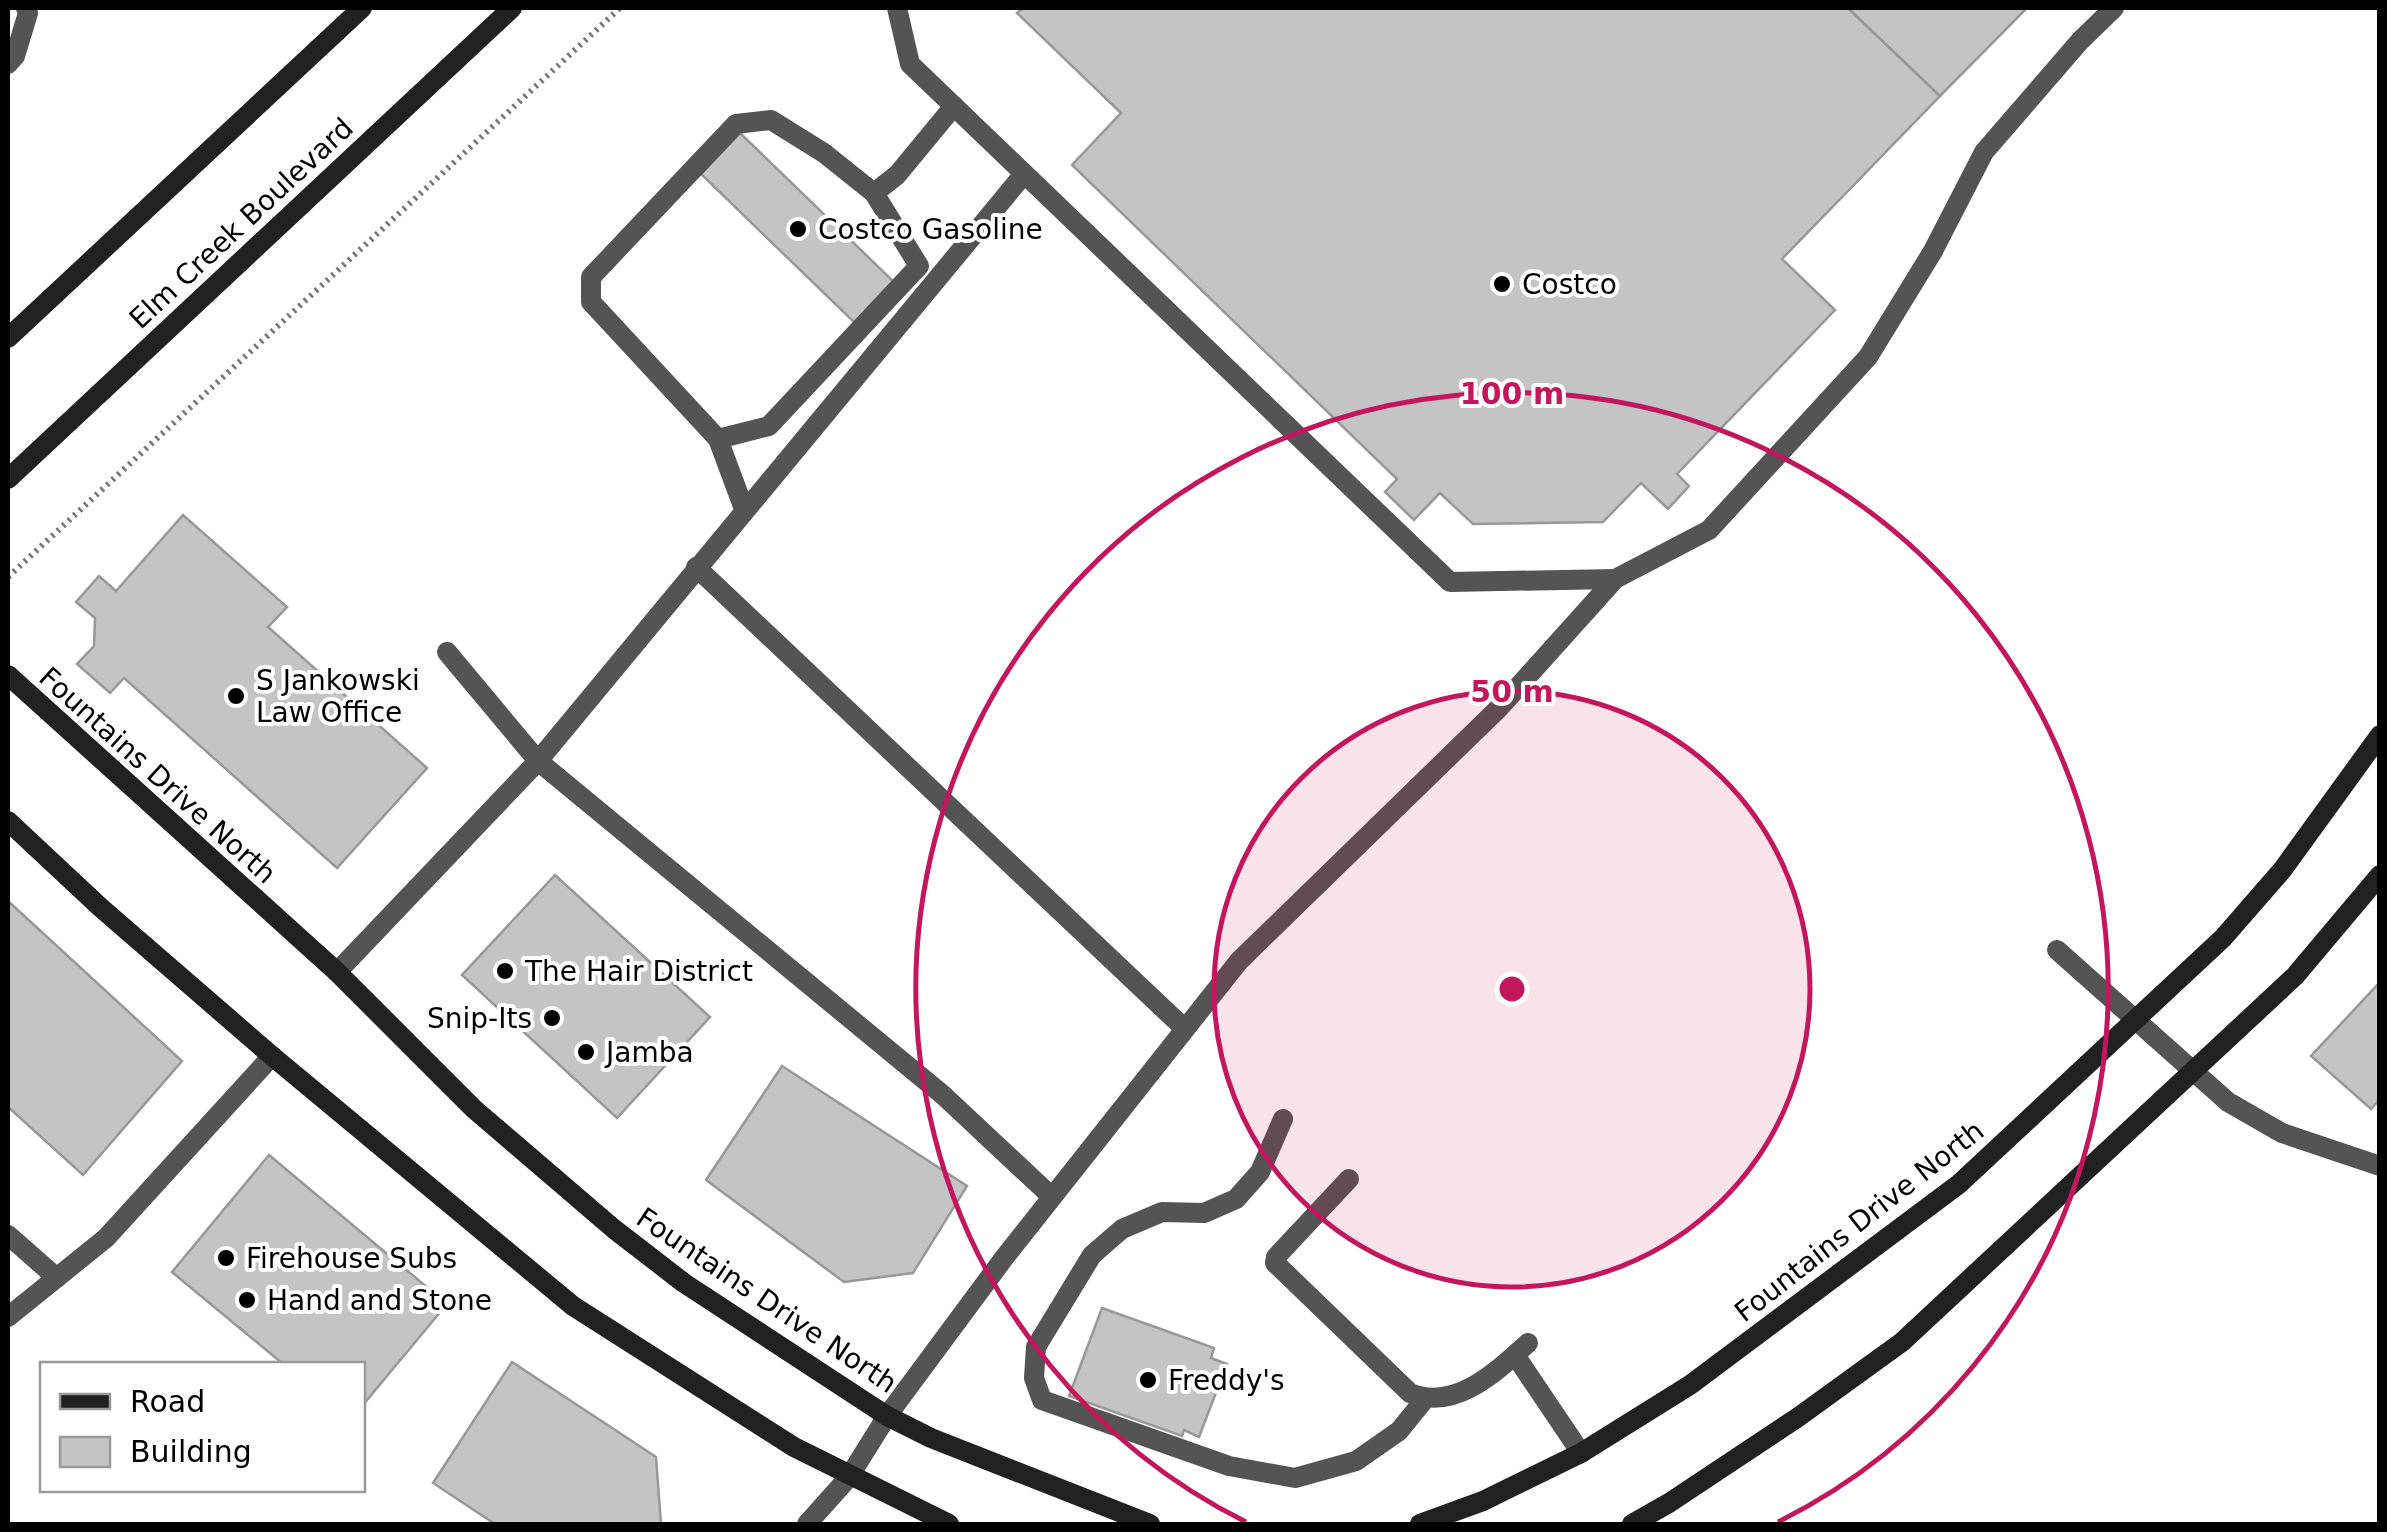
<svg xmlns="http://www.w3.org/2000/svg" width="2387" height="1532" font-family="'DejaVu Sans',sans-serif">
<style>
.building{fill:#c4c4c4;stroke:#989898;stroke-width:2.5}
.lines{fill:none;stroke-linecap:round;stroke-linejoin:round}
.path{stroke:#767676;stroke-width:6;stroke-dasharray:2.5 5;stroke-linecap:butt}
.lane{stroke:#545454;stroke-width:20}
.street{stroke:#545454;stroke-width:20}
.secondary{stroke:#212121;stroke-width:20}
.ring{fill:none;stroke:#c2185b;stroke-width:5}
.poi-dot{fill:#000;stroke:#fff;stroke-width:4}
.labels{text-anchor:middle;stroke-width:8;stroke-linejoin:round;paint-order:stroke}
.street-label{font-size:28px;fill:#000;stroke:#fff}
.poi-label{font-size:28px;fill:#000;stroke:#fff;text-anchor:start}
.centre{fill:#c2185b;stroke:#fff;stroke-width:5}
.ring-label{font-size:30px;text-anchor:middle;font-weight:bold;fill:#c2185b;stroke:#fff;stroke-width:8;stroke-linejoin:round;paint-order:stroke}
</style>
<rect width="100%" height="100%" fill="#fff"/>
<g class="building">
<polygon points="1023,8 1848,8 1940,96 1782,259 1835,310 1677,474 1689,486 1668,509 1641,483 1603,522 1473,524 1440,493 1414,520 1385,492 1397,479 1072,165 1121,113 1017,13"/>
<polygon points="1848,8 2027,8 1940,96"/>
<polygon points="740,133 896,284 857,325 701,174"/>
<polygon points="183,515 287,607 268,627 427,768 337,868 124,678 110,693 77,664 94,646 95,618 76,602 99,576 116,591"/>
<polygon points="555,875 710,1017 617,1118 462,975"/>
<polygon points="8,901 182,1061 83,1175 8,1107"/>
<polygon points="2380,982 2380,1099 2371,1109 2311,1056"/>
<polygon points="782,1066 967,1186 913,1273 844,1282 706,1180"/>
<polygon points="269,1155 447,1304 362,1406 362,1364 283,1364 172,1272"/>
<polygon points="1102,1308 1214,1348 1211,1358 1227,1364 1199,1437 1184,1430 1182,1436 1069,1396"/>
<polygon points="512,1362 656,1457 661,1524 495,1524 433,1483"/>
</g>
<g class="lines">
<polyline class="path" points="8,577 620,8"/>
<g class="lane">
<polyline points="897,8 910,64 1450,582 1615,579"/>
<polyline points="8,64 15,56 28,13 26,8"/>
<polyline points="1024,174 538,761 943,1095 1052,1197"/>
<polyline points="718,439 769,426 919,266 874,193"/>
<polyline points="744,509 718,439 591,302 591,277 736,124 771,120 824,153 874,193 897,175 954,106"/>
<polyline points="696,567 1185,1029"/>
<polyline points="2057,950 2228,1102 2282,1133 2380,1166"/>
<polyline points="337,972 538,761 447,652"/>
<polyline points="1283,1119 1260,1172 1236,1199 1204,1213 1162,1212 1122,1229 1092,1255 1036,1347 1034,1378 1042,1400 1229,1466 1295,1478 1356,1461 1399,1431 1425,1399"/>
<path d="M1349,1179L1276,1257L1275,1263L1410,1393C1455,1412 1497,1371 1528,1343"/>
<polyline points="8,1235 57,1278"/>
<polyline points="8,1317 106,1238 272,1056"/>
<polyline points="1515,1355 1581,1453"/>
<polyline points="887,1416 1004,1258 1239,961 1499,708 1615,579 1709,530 1868,357 1933,251 1984,152 2080,41 2114,8"/>
</g>
<polyline class="street" points="807,1524 849,1477 887,1416"/>
<g class="secondary">
<polyline points="8,338 362,8"/>
<polyline points="8,479 512,8"/>
<polyline points="8,675 337,972 474,1109 614,1229 684,1283 887,1416 931,1438 1150,1524"/>
<polyline points="8,821 100,907 272,1056 573,1306 794,1447 949,1524"/>
<polyline points="1420,1524 1483,1501 1581,1453 1690,1385 1959,1184 2223,938 2283,869 2380,735"/>
<polyline points="1632,1524 1669,1503 1797,1418 1902,1342 2295,976 2380,875"/>
</g>
</g>
<circle cx="1512" cy="989" r="298" fill="#c2185b" fill-opacity=".12"/>
<g class="ring">
<circle cx="1512" cy="989" r="298"/>
<path d="M1246 1522A596 596 0 1 1 1778 1522"/>
</g>
<g class="poi-dot">
<circle cx="798" cy="229" r="10"/>
<circle cx="1502" cy="284" r="10"/>
<circle cx="236" cy="696" r="10"/>
<circle cx="505" cy="971" r="10"/>
<circle cx="552" cy="1018" r="10"/>
<circle cx="586" cy="1052" r="10"/>
<circle cx="226" cy="1258" r="10"/>
<circle cx="247" cy="1300" r="10"/>
<circle cx="1148" cy="1380" r="10"/>
</g>
<g class="labels">
<g class="street-label">
<text transform="translate(241 223) rotate(-43)" y="10">Elm Creek Boulevard</text>
<text transform="translate(158 775) rotate(42)" y="10">Fountains Drive North</text>
<text transform="translate(1859 1221) rotate(-38)" y="10">Fountains Drive North</text>
<text transform="translate(767 1300) rotate(34)" y="10">Fountains Drive North</text>
</g>
<g class="poi-label">
<text x="818" y="239">Costco Gasoline</text>
<text x="1522" y="294">Costco</text>
<text x="256" y="690">S Jankowski<tspan x="256" dy="32">Law Office</tspan></text>
<text x="525" y="981">The Hair District</text>
<text x="532" y="1028" text-anchor="end">Snip-Its</text>
<text x="606" y="1062">Jamba</text>
<text x="246" y="1268">Firehouse Subs</text>
<text x="267" y="1310">Hand and Stone</text>
<text x="1168" y="1390">Freddy's</text>
</g>
</g>
<circle cx="1512" cy="989" r="15" class="centre"/>
<g class="ring-label">
<text x="1512" y="404">100 m</text>
<text x="1512" y="702">50 m</text>
</g>
<rect width="2387" height="1532" fill="none" stroke="#000000" stroke-width="20"/>
<rect x="40" y="1362" width="325" height="130" fill="#ffffff" stroke="#999999" stroke-width="2.5"/>
<rect x="60" y="1394" width="50" height="15" fill="#212121" stroke="#999999" stroke-width="2.5"/>
<text x="130" y="1412" font-size="30" fill="#000000">Road</text>
<rect x="60" y="1437" width="50" height="30" fill="#c4c4c4" stroke="#999999" stroke-width="2.5"/>
<text x="130" y="1462" font-size="30" fill="#000000">Building</text>
</svg>
